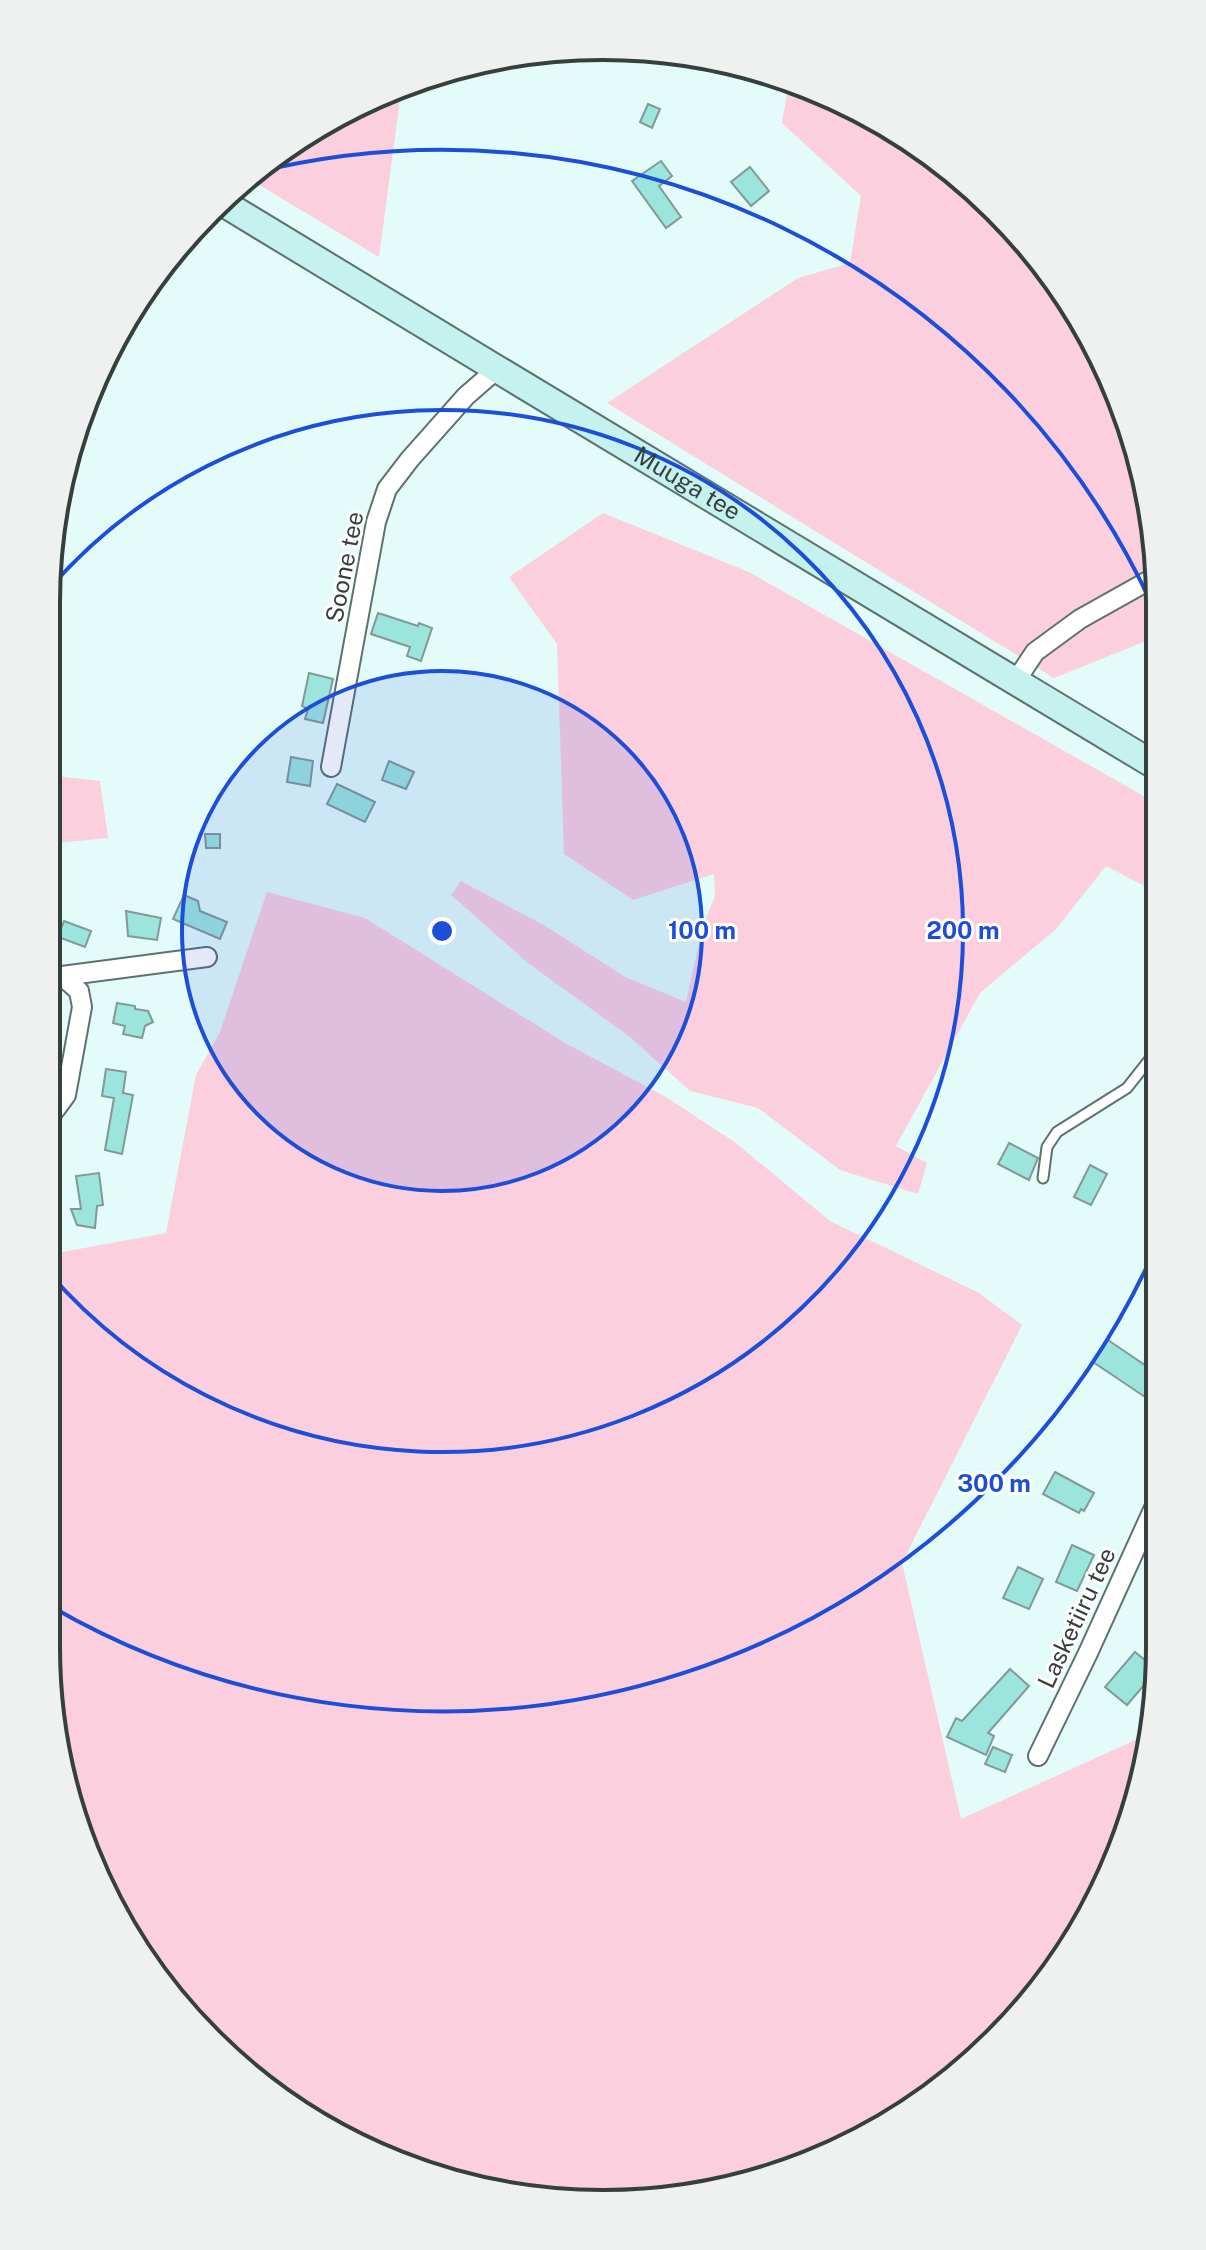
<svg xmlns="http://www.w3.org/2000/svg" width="1206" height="2250" font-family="'Public Sans',sans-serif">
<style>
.green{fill:#fbcfde}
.building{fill:#9ce5dd;stroke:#829997;stroke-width:2}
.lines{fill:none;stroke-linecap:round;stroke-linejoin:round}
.lane-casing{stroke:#5c7270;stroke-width:13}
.street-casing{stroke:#5c7270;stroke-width:22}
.secondary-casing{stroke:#5c7270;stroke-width:30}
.lane{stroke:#fff;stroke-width:9}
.street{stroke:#fff;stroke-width:18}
.secondary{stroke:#c5f1ee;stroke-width:26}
.ring{fill:none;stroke:#1d4ed8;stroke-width:4}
.labels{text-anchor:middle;stroke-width:6;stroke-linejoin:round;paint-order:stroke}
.street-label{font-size:24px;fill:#353f3e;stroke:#fff}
.rim{fill:none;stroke:#353f3e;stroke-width:4}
.centre{fill:#1d4ed8;stroke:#fff;stroke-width:4}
.ring-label{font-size:24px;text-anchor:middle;font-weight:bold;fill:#1d4ed8;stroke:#fff;stroke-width:6;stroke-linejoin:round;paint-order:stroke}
</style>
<rect width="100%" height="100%" fill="#e3fcf9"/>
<g class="green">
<polygon points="789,81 850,104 971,185 1066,293 1118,390 1155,530 1156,637 1054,678 607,403 798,278 850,263 861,196 782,123"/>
<polygon points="402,85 379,257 246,177 325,120"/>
<polygon points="603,513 749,572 1156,803 1156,892 1106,866 1056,929 980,993 896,1146 927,1163 918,1194 840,1170 758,1108 690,1091 630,1037 528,963 451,895 461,881 547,927 625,977 686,1002 703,925 715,896 714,874 633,900 564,854 557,644 509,577"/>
<polygon points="47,775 100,781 108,838 47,844"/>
<polygon points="267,892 365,918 565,1043 666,1097 736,1143 830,1221 979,1293 1022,1325 902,1563 961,1819 1151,1733 1141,1791 1102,1894 997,2041 849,2147 748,2185 640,2203 459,2185 294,2110 161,1986 76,1826 46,1647 46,1255 166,1233 196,1075 220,1032"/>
</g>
<g class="building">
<polygon points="648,104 660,109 652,128 640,122"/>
<polygon points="661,161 672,176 659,186 681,217 666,228 632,181"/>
<polygon points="750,167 769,191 751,206 731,182"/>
<polygon points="378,613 418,626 419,623 432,628 421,661 407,656 410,647 371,634"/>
<polygon points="309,673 333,679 323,723 305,719 308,709 302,706"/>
<polygon points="291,757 313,761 310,786 287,782"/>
<polygon points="389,761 414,772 406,789 382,780"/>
<polygon points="337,784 375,802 365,822 327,804"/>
<polygon points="205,834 220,834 220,848 206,848"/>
<polygon points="184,895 198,901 200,911 227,922 220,939 173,919"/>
<polygon points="126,911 161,918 157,940 128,936"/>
<polygon points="64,921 91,931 85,947 58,937"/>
<polygon points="117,1003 135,1006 135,1009 148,1011 153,1022 145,1026 142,1038 123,1034 125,1026 113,1023"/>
<polygon points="106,1069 126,1072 123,1093 133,1095 122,1154 105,1150 114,1098 102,1096"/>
<polygon points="1009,1143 1038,1158 1029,1180 998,1164"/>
<polygon points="1090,1165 1107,1174 1091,1205 1074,1197"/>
<polygon points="99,1173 103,1205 97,1206 95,1228 77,1225 71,1209 81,1209 76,1176"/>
<polygon points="1108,1340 1158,1374 1158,1385 1148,1399 1093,1362"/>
<polygon points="1055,1472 1094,1493 1084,1511 1081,1509 1079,1513 1043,1494"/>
<polygon points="1072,1545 1094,1555 1077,1591 1056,1582"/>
<polygon points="1018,1567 1043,1579 1029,1609 1003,1598"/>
<polygon points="1135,1652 1157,1670 1127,1705 1105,1687"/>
<polygon points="1010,1669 1029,1686 988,1733 994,1736 986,1755 947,1737 956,1718 962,1721"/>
<polygon points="993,1747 1012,1755 1005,1772 985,1764"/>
</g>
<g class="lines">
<g class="lane-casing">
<polyline id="lane" points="1043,1178 1047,1147 1057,1132 1127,1088 1153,1055 1157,1042"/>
</g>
<g class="street-casing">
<g id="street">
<polyline points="1015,682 1035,652 1080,619 1155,577"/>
<polyline points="331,767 376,522 387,489 410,459 466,396 497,369"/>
<polyline points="62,976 207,957"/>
<polyline points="47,1112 55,1110 66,1095 82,1007 79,991 62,976 47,977"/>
<polyline points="1038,1756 1088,1653 1158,1499"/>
</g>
</g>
<g class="secondary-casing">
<g id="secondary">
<path id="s1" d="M220,201L497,369L1156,766"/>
</g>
</g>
<use href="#lane" class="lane"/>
<use href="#street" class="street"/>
<use href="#secondary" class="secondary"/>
</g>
<circle cx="442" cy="931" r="260" fill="#1d4ed8" fill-opacity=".12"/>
<g class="ring">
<circle cx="442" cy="931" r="260"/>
<path d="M49 589A521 521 0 1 1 49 1273"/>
<path d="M1155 1249A781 781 0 0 1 52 1607M253 173A781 781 0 0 1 1153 607"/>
</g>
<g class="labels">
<g class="street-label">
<text dy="8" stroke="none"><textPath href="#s1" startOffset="546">Muuga tee</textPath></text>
<text transform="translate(345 567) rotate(-79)" y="8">Soone tee</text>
<text transform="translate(1077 1618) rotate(-65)" y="8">Lasketiiru tee</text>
</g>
</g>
<path d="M0 0H1206V2250H0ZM603 60H603A543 543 0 0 1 1146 603V1647A543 543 0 0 1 603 2190H603A543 543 0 0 1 60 1647V603A543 543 0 0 1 603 60Z" fill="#eff0f0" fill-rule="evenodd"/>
<path class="rim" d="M603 60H603A543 543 0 0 1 1146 603V1647A543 543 0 0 1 603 2190H603A543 543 0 0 1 60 1647V603A543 543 0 0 1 603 60Z"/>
<circle cx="442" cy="931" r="12" class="centre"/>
<g class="ring-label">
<text x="702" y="939">100 m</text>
<text x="963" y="939">200 m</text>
<text x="994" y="1492">300 m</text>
</g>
</svg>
